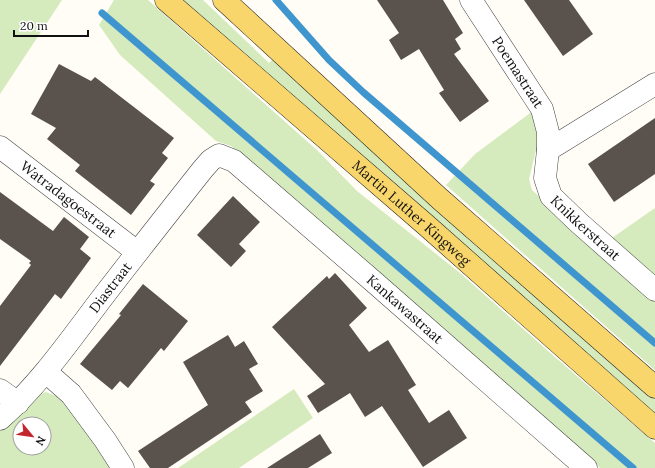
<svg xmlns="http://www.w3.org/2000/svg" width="655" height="468" font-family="Lora,serif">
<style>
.green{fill:#d5ebbd;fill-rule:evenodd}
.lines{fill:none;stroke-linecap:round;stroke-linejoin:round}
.stream{stroke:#3f96cf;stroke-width:7}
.building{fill:#5a524d}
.street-casing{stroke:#444;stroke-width:23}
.primary-casing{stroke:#222;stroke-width:23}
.street{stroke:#fff;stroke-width:22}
.primary{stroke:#f9d66b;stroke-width:22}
.labels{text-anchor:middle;stroke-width:4;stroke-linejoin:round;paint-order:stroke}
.street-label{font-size:14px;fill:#111;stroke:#fff}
</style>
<rect width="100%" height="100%" fill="#fffdf5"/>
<g class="green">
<polygon points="0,0 62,0 0,94"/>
<polygon points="114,0 148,0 318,151 357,191 460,273 556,358 655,443 655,468 600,468 257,168 231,146 216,141 120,55 99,25"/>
<polygon points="181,0 203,0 269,63 274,58 655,396 655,416"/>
<polygon points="533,111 540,129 538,142 529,179 532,190 655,299 655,370 446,185 475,154"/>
<polygon points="655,208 655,276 612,238"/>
<polygon points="294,389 313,418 239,468 178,468"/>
<path d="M46,392L56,396L68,403L111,468H0V431L38,395ZM20,424H44V448H20Z"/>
</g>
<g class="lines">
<g class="stream">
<polyline points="276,0 329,60 363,92 655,343"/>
<polyline points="102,13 633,468"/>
</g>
</g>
<g class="building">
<polygon points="377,0 443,0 463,33 455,39 461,49 454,54 489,101 460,122 439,93 444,90 419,49 401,60 389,40 399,33"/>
<polygon points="524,0 569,0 593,34 563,56"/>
<polygon points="59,64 91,81 95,77 174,138 162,153 168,158 150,181 155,184 131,215 75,171 80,165 47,139 56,128 31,114"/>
<polygon points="655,118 655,174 614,202 588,164"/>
<polygon points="0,192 53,231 64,217 89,237 80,249 91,258 61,299 55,294 0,366 0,306 31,265 29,263 31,261 0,239"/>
<polygon points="233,196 260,222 239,244 246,251 231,267 197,235"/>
<polygon points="335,273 367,308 349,325 369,352 388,340 416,385 408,390 429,423 449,410 467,438 423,467 382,406 365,417 350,393 318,413 307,396 325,384 272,327 327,276 329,279"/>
<polygon points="143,284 188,321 164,351 161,348 128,388 120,381 112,390 80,364 121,315 119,314"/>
<polygon points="228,335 235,347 244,341 258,364 249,369 263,391 245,402 252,412 168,468 150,468 138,451 208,405 183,362"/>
<polygon points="320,434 332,453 308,468 267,468"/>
</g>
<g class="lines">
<g class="street-casing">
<g id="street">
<path id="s1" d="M471,0L542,109L548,132V150L545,178L551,196L578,222L655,290"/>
<path id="s2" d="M0,147L137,252"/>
<polyline points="548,150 655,84"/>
<polyline points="46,372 71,394 105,440 123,468"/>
<polyline points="0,390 18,403"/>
<path id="s3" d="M0,419C40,384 70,340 102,298C135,255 169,212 203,169L211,160L219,155L234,161L374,282L586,468"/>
</g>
</g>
<g class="primary-casing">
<g id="primary">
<path id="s4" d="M166,0L426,225L655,428"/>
<polyline points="224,0 440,199 655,387"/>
</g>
</g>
<use href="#street" class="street"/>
<use href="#primary" class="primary"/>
</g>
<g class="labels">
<g class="street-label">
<text dy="5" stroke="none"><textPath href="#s1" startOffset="86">Poemastraat</textPath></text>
<text dy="5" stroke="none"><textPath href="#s2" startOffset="86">Watradagoestraat</textPath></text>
<text dy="5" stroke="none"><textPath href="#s4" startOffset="325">Martin Luther Kingweg</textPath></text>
<text dy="5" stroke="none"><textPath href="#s1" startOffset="266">Knikkerstraat</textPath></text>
<text dy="5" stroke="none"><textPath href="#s3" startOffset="172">Diastraat</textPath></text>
<text dy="5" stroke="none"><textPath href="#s3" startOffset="586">Kankawastraat</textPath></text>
</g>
</g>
<g transform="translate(32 436) rotate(119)"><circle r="19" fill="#ffffff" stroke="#a0a0a0"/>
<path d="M0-3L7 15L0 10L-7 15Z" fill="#c4262e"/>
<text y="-6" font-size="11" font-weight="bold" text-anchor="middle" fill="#111111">N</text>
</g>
<path d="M14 30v6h74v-6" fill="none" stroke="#111111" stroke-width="2"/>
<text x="20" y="30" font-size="12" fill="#111111" stroke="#ffffff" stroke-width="3" paint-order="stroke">20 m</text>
</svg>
